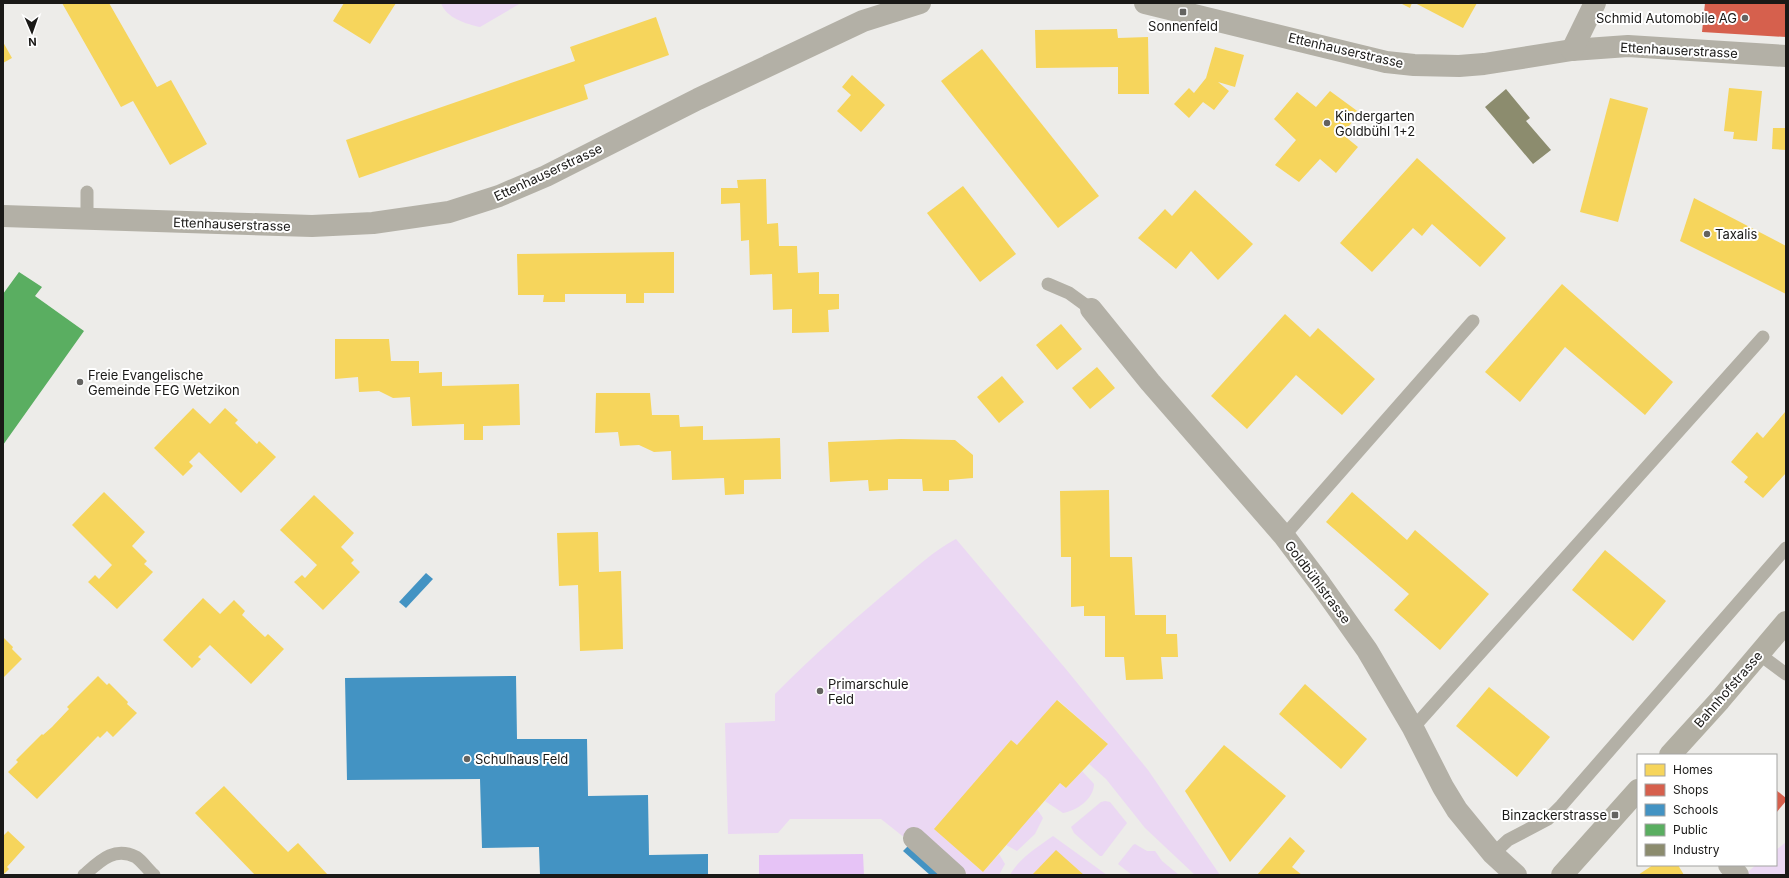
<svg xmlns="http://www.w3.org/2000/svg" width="1789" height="878" font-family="Inter,sans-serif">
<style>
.green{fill:#ebd8f3}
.water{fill:#e6c3f6}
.homes{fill:#f6d55c}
.shops{fill:#d6604d}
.schools{fill:#4393c3}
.public{fill:#5aae61}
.industry{fill:#8c8c6e}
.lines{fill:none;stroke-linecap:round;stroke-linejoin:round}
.lane{stroke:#b3b0a6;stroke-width:13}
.street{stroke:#b3b0a6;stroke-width:22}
.secondary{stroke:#b2afa3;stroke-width:22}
.poi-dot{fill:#646360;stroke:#fff;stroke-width:1.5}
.labels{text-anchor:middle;stroke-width:4;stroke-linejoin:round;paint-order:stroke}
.poi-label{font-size:13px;fill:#1a1917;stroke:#fff;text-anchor:start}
.street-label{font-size:13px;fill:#1a1917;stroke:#fff}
</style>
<rect width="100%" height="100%" fill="#edece9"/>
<g class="green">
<path d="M441,3H521L480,27C466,24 446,18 441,3Z"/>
<path d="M956,539L1065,668L1148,770L1220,875H1195L1145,828L1106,779L1089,764L1108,744L1058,700L1017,745L1011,740L935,829L983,872L999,854L1005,864L999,875H968L920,831L910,842L881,819H790L778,833L728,834L725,723L775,721V694C813,656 853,620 895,585C915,569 933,551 956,539Z"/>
<path d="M1082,771L1094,784C1094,799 1076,811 1063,813L1045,801L1060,783L1066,788Z"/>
<polygon points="1105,801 1110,802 1127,823 1102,856 1100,856 1074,833 1071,827 1101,802"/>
<polygon points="1037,809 1043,818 1035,834 1017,851 1006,845"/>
<path d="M1053,836L1107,875H1084L1056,851L1032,875H1010C1019,858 1038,847 1053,836Z"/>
<polygon points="1786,842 1786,875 1744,875 1756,865 1776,865 1776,850"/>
<polygon points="1135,844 1147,851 1155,851 1162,861 1179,875 1132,875 1118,864 1133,845"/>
</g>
<polygon class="water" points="863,854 864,875 759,875 759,855"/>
<g class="homes">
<polygon points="62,3 109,3 157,87 171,80 207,144 170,165 133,101 121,107"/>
<polygon points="344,3 396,3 370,44 333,21"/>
<polygon points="1400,3 1412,3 1410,8"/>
<polygon points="1415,3 1477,3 1463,28"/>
<polygon points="656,17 669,55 584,85 588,99 359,178 346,140 575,61 570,47"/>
<polygon points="1117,29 1118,38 1148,37 1149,94 1118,94 1118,67 1036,68 1035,30"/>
<polygon points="3,42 12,58 3,63"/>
<polygon points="1215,47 1244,55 1235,87 1218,82 1229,91 1214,110 1203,102 1189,118 1174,104 1189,88 1194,93 1206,78"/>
<polygon points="982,49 1099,196 1058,228 941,81"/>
<polygon points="852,75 885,105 861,132 837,111 851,95 842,87"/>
<polygon points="1729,88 1762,91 1757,141 1733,139 1734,132 1724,131"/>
<polygon points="1330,91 1360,113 1342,134 1358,147 1336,173 1320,159 1299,182 1275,165 1296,140 1274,119 1297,92 1316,107"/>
<polygon points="1610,98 1648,108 1618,222 1580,212"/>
<polygon points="1773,128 1786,128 1786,150 1772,149"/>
<polygon points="1417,158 1506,238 1480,267 1432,224 1422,236 1413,228 1372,272 1340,243"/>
<polygon points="766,179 767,224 778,223 779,246 797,246 798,273 819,272 819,294 839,294 839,309 828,310 829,332 792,333 792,309 773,310 772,274 750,275 749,240 741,241 740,203 721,204 721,188 738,188 737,180"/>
<polygon points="963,186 1016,254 980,282 927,213"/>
<polygon points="1195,190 1253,244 1218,280 1191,251 1176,269 1138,238 1165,209 1172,216"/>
<polygon points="1694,198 1786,246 1786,294 1680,241"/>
<polygon points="674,252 674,293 644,293 644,303 626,303 626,294 565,294 565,302 543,302 544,295 518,295 517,254"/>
<polygon points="1562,284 1673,382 1645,415 1565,347 1520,402 1485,372"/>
<polygon points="1285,314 1310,337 1318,328 1375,379 1342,415 1296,375 1247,429 1211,396"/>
<polygon points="1061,324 1082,349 1057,370 1036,345"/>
<polygon points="335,339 389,339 391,361 419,361 419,373 442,372 442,386 519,384 520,425 483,426 483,440 464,440 464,424 412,426 410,397 393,398 379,391 359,392 358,377 335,379"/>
<polygon points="1097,367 1115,388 1090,409 1072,388"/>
<polygon points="1002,376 1024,402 999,423 977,397"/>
<polygon points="596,393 650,393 652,415 679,415 680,427 703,426 703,440 780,438 781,479 744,480 744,494 725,495 724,478 672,480 671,451 654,452 639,445 620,446 618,432 595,433"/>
<polygon points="193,408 210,424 225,408 238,420 235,423 257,444 259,441 276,457 241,493 199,452 189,462 193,466 183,476 154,448"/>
<polygon points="1785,412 1786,414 1786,473 1763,498 1744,482 1748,477 1731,462 1757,432 1763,438"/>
<polygon points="901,439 955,440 973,455 973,478 949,480 949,491 923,491 922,479 888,479 888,490 869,491 868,480 830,482 828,442"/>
<polygon points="1109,490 1110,557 1132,557 1135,615 1166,615 1166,634 1177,634 1178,657 1161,657 1163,679 1126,680 1124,657 1105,657 1105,616 1084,616 1084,606 1071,607 1071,557 1061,557 1060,491"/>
<polygon points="104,492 145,532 132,546 147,561 144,564 153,572 117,609 88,582 95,575 99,579 112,565 72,525"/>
<polygon points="1352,492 1407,540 1415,530 1489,594 1440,650 1394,610 1409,594 1326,522"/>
<polygon points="314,495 354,533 341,547 354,560 351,563 360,572 323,610 294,582 302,575 305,578 317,565 280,530"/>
<polygon points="598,532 599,572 621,571 623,649 580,651 578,585 559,586 557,533"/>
<polygon points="1605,550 1666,601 1633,641 1572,590"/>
<polygon points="203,598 220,614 234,600 245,611 242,615 265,637 268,634 284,649 251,684 210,645 198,657 201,659 192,668 163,640"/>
<polygon points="3,637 13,647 12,649 22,659 3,678"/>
<polygon points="98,676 107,685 109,683 128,702 127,704 137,713 113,737 107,731 100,738 98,736 37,799 8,772 18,762 16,760 42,734 43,735 52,727 69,709 67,707"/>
<polygon points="1305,684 1367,739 1341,769 1279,714"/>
<polygon points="1489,687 1550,737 1517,777 1456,726"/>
<polygon points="1057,700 1108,744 1066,788 1060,783 983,872 934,829 1011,740 1017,745"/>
<polygon points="1224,745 1286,796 1230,862 1185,791"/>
<polygon points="224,786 288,852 298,843 328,875 266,875 265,874 255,875 195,813"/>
<polygon points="8,831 25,847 7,867 9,869 3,875 3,836"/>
<polygon points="1290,837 1305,851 1292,867 1302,875 1257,875"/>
<polygon points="1056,850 1084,875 1032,875"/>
<polygon points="1653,865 1678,865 1684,875 1638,875"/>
</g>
<g class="shops">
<polygon points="1705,3 1786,4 1786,37 1702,32"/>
<polygon points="1776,790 1786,798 1786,801 1776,813"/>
</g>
<g class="schools">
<polygon points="426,573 433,579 406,608 399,602"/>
<polygon points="516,676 517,739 587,739 588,796 648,795 649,855 708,854 708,875 540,875 539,847 482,848 480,779 347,780 345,678"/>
<polygon points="914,840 954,875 930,875 903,851"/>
</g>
<polygon class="public" points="19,272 42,287 35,296 84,331 3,445 3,294"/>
<polygon class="industry" points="1506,89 1530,118 1526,121 1551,150 1533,164 1485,107"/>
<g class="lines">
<g class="lane">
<polyline points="87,192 87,220"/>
<polyline points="1048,284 1069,293 1091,309"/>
<polyline points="1284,536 1473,321"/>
<polyline points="1759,654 1786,674"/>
<polyline points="1413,728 1763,337"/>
<polyline points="1493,854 1508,840 1548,819 1561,806 1786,548"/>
<path d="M84,875C100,861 114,846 136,857C142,861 148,870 154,875"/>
</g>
<g class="street">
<polyline points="1145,3 1386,62 1414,65 1459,66 1484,64 1572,50 1628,46 1786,56"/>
<polyline points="1572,50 1595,3"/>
<polyline points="3,216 312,226 373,223 449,212 499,196 546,176 698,99 863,21 920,3"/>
<polyline points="1091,309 1150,382 1284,536 1321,585 1367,650 1413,728 1443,787 1457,810 1493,854 1516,875"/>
<polyline points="914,838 955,875"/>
<polyline points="1729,865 1738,875"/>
</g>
<g class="secondary">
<polyline points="1670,755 1720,700 1786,622"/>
<polyline points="1562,875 1638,790"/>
</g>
</g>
<g class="poi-dot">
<rect x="1179" y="8" width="8" height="8" rx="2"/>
<circle cx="1745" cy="18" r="4"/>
<circle cx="1327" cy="123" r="4"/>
<circle cx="1707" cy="234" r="4"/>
<circle cx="80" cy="382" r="4"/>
<circle cx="820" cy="691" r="4"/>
<circle cx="467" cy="759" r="4"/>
<rect x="1611" y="811" width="8" height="8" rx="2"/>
</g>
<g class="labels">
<g class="poi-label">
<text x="1737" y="23" text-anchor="end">Schmid Automobile AG</text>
<text x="1183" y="31" text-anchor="middle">Sonnenfeld</text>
<text x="1335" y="121">Kindergarten<tspan x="1335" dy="15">Goldbühl 1+2</tspan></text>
<text x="1715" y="239">Taxalis</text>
<text x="88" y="380">Freie Evangelische<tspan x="88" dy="15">Gemeinde FEG Wetzikon</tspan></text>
<text x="828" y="689">Primarschule<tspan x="828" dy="15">Feld</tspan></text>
<text x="475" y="764">Schulhaus Feld</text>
<text x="1607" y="820" text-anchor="end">Binzackerstrasse</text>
</g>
<g class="street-label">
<text transform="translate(1346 50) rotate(13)" y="5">Ettenhauserstrasse</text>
<text transform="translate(1679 50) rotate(3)" y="5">Ettenhauserstrasse</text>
<text transform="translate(548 172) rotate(-25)" y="5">Ettenhauserstrasse</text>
<text transform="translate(232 224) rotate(2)" y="5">Ettenhauserstrasse</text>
<text transform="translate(1318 582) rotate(53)" y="5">Goldbühlstrasse</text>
<text transform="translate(1728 689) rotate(-49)" y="5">Bahnhofstrasse</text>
</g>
</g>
<rect width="1789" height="878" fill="none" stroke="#1a1917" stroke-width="8"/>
<rect x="1637" y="754" width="140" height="112" fill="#ffffff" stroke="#a3a3a2"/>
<rect x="1645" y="764" width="20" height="12" fill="#f6d55c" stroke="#a3a3a2"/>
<text x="1673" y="774" font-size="12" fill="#1a1917">Homes</text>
<rect x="1645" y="784" width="20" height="12" fill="#d6604d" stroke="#a3a3a2"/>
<text x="1673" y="794" font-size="12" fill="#1a1917">Shops</text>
<rect x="1645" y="804" width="20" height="12" fill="#4393c3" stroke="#a3a3a2"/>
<text x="1673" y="814" font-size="12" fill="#1a1917">Schools</text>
<rect x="1645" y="824" width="20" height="12" fill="#5aae61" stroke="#a3a3a2"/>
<text x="1673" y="834" font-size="12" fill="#1a1917">Public</text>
<rect x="1645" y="844" width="20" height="12" fill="#8c8c6e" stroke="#a3a3a2"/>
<text x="1673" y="854" font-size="12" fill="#1a1917">Industry</text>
<g transform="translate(32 32) rotate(178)" stroke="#ffffff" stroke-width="3" paint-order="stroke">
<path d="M0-3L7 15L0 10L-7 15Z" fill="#1a1917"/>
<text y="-6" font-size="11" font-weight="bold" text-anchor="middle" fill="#1a1917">N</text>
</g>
</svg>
